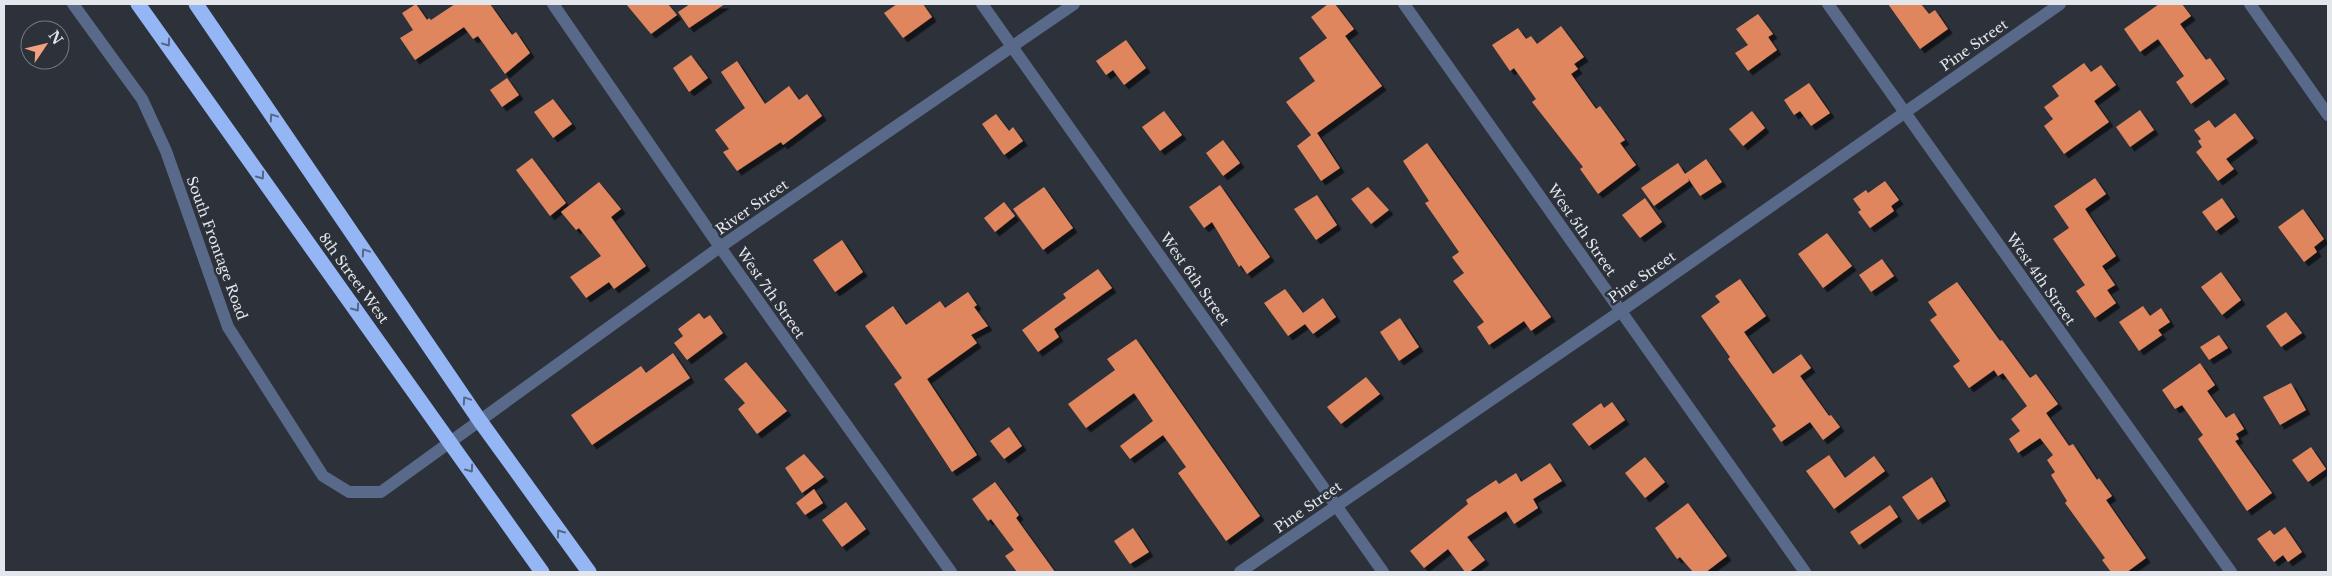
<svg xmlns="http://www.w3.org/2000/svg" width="2332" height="576" font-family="'Libre Baskerville',serif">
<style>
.building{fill:#e0865f;filter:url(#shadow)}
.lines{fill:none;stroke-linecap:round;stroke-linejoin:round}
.minor{stroke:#586989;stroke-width:12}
.highway{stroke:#94b6f5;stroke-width:15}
.oneway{stroke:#566685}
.labels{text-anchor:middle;stroke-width:5;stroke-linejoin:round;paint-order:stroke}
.street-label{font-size:14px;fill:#e3e7ec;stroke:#2c313a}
</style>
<defs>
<filter id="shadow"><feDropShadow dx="4.5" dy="4.5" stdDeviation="0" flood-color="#0009"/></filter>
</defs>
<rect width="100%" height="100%" fill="#2c313a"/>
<g class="building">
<polygon points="416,4 427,20 429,18 431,20 455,4 490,4 512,35 516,32 530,53 505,74 478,36 473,39 464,27 415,60 400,38 413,30 402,13"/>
<polygon points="626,4 668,4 677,15 651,34"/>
<polygon points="690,4 725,4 689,28 678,12"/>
<polygon points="897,4 923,4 932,17 903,38 884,13"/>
<polygon points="1328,4 1335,4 1354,29 1345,36 1382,86 1317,133 1340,168 1321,181 1297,146 1311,135 1286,102 1315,81 1299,58 1327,38 1311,17"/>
<polygon points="1888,4 1921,4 1929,14 1935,10 1948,29 1920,49"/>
<polygon points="2159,4 2182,4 2191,16 2180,24 2206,60 2210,58 2225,79 2191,104 2176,82 2184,76 2158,39 2140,52 2124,29"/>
<polygon points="1758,14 1773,34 1768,37 1777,50 1748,71 1735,53 1748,45 1736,29"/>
<polygon points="1561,26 1584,57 1574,64 1578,69 1571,74 1596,109 1600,106 1625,140 1620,143 1636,165 1598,194 1580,169 1583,167 1532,102 1536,99 1514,68 1510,71 1492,45 1518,28 1526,39 1531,36 1537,44"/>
<polygon points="1126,40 1146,68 1124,85 1113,70 1106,75 1096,61"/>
<polygon points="691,55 708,78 689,92 673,68"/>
<polygon points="737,61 765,104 789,86 799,100 807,94 822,116 783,145 781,142 737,171 723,152 729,149 715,130 745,108 721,72"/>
<polygon points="2084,63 2091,72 2101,65 2116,85 2094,101 2109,122 2064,154 2044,126 2053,119 2044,107 2059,96 2052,86"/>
<polygon points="507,78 519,95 502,107 490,90"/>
<polygon points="1809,83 1830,113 1811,126 1800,111 1794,115 1784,100"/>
<polygon points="553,99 572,124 553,138 534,112"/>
<polygon points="2140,110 2154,130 2130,147 2116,127"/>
<polygon points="1164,111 1182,135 1160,151 1142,127"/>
<polygon points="1752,111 1765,128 1743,146 1729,129"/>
<polygon points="2235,113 2254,138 2226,159 2234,169 2218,181 2196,152 2202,147 2198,141 2201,139 2194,130 2209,120 2215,128"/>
<polygon points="996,114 1009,131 1013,127 1023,141 1004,155 982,124"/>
<polygon points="1223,140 1240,163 1223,176 1206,153"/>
<polygon points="1427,143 1551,317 1531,331 1524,321 1489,345 1477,327 1484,322 1453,281 1464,273 1452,257 1459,252 1425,203 1429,201 1403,161"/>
<polygon points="532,158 566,203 550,216 516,170"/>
<polygon points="1706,159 1722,182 1700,196 1688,178 1689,181 1654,206 1641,188 1678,163 1685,174"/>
<polygon points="2095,178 2106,194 2085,209 2116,256 2102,266 2115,285 2107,290 2116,303 2095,318 2076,291 2085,285 2053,239 2069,228 2054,206"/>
<polygon points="1885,181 1899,200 1891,206 1894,211 1870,228 1858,212 1861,210 1853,199 1866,190 1868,193"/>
<polygon points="599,182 621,209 611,217 646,266 614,289 609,282 586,298 570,277 601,256 579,228 576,230 561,212"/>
<polygon points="1220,185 1270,257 1247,274 1241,265 1239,267 1212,222 1204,228 1189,207"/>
<polygon points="1044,187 1073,228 1043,250 1013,209"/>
<polygon points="1368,187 1389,210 1371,224 1351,199"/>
<polygon points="1317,195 1337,225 1316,240 1294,209"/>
<polygon points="1645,198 1662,222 1640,238 1622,215"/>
<polygon points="2222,198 2235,217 2216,231 2202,212"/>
<polygon points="1004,202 1015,216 995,232 984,218"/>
<polygon points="2303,209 2324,239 2314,247 2317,252 2304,262 2278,227"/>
<polygon points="1827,233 1852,266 1823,288 1798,254"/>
<polygon points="842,240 863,272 835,292 813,260"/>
<polygon points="1882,259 1894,276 1871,292 1859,275"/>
<polygon points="1098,269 1112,288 1054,329 1059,337 1038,352 1022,330 1066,298 1063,294"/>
<polygon points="2221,272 2241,300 2222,315 2201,287"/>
<polygon points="1740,279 1766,316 1744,332 1773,374 1801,354 1811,368 1800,376 1829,416 1831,415 1840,427 1823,440 1810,422 1781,442 1772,429 1776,426 1728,359 1730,357 1701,316 1720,302 1715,296"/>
<polygon points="1957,282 2000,341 2002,340 2030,378 2036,374 2058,404 2046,413 2069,446 2073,444 2097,480 2099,478 2112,496 2106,500 2146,558 2127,572 2111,572 2102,560 2105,558 2065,503 2067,501 2051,475 2055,472 2047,460 2053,455 2040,438 2018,453 2009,439 2020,431 2011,419 2027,406 2003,373 1998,376 1994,370 1969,388 1953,366 1960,361 1930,320 1937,315 1928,302"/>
<polygon points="1285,289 1303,313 1323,298 1336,317 1313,334 1305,324 1288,336 1264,303"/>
<polygon points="968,292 977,305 974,307 988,326 971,335 977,343 927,379 977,455 952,472 894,384 902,378 865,326 893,306 906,325 940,301 945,308"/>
<polygon points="2143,306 2150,316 2161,308 2170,322 2158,330 2162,335 2139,351 2119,322"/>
<polygon points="2286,312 2302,333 2281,347 2266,326"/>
<polygon points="699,313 704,319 710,315 723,333 687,360 674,343 683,336 678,329"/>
<polygon points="1400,318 1419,347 1399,361 1380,332"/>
<polygon points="2219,335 2228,348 2209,360 2200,347"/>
<polygon points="1136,339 1260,516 1226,541 1178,473 1186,467 1163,435 1130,459 1120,446 1153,421 1134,393 1086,428 1068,404 1115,370 1107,359"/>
<polygon points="673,353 690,378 592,445 571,415 641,366 646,373"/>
<polygon points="746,362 787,411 757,434 738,409 745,403 724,379"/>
<polygon points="2200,363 2215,385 2207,391 2226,418 2234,413 2244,429 2236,434 2239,439 2235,441 2272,493 2247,511 2198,439 2203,435 2182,405 2175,409 2162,390"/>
<polygon points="1366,377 1380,394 1341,424 1327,407"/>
<polygon points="2291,383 2306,410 2280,425 2263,397"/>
<polygon points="1612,402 1625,420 1589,446 1572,424 1601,403 1604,408"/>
<polygon points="1009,427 1022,446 1004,459 990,441"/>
<polygon points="2311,447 2326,469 2308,482 2292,460"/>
<polygon points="804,454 824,477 802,493 785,468"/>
<polygon points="1829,455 1845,478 1874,456 1885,471 1834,509 1806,471"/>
<polygon points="1645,457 1665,482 1645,498 1625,473"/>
<polygon points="1550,463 1562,481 1533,499 1538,508 1514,524 1506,511 1467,537 1485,560 1469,572 1465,572 1448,549 1424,568 1410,551 1468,504 1466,500 1496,480 1499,484 1516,473 1521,482"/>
<polygon points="1932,477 1946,501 1918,520 1902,497"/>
<polygon points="995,482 1019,515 1016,518 1055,572 1017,572 1005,556 1014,550 991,519 988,521 972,499"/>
<polygon points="814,489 823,503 805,515 796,503"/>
<polygon points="846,502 866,529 842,547 822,520"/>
<polygon points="1688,503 1727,556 1706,572 1693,572 1680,557 1677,559 1655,528"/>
<polygon points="1890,505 1898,517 1859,545 1850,532"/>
<polygon points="2285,527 2302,552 2288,562 2283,555 2274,562 2257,539 2270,530 2274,535"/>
<polygon points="1133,528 1149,552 1130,564 1114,541"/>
</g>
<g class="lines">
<g class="minor">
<polyline points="73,4 142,99 166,151 228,327 323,476 349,492 381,492 720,247 1074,4"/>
<polyline points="553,4 720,247 951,572"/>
<polyline points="982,4 1383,572"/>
<polyline points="1404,4 1805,572"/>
<polyline points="1828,4 2231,572"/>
<polyline points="2250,4 2328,115"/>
<polyline points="1240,572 1621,311 2060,4"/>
</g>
<g class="highway">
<polyline points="138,4 542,572"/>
<polyline points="196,4 480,421 589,572"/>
</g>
</g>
<defs><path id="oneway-chevron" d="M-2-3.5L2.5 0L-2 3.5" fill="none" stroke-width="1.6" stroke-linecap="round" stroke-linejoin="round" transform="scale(1.25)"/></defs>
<g class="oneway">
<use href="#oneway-chevron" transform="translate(167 43) rotate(54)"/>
<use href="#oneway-chevron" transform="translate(273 117) rotate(-124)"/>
<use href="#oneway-chevron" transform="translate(261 176) rotate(54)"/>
<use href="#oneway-chevron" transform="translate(365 252) rotate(-124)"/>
<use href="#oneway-chevron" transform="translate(356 308) rotate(54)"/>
<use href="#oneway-chevron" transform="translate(466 400) rotate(-124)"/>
<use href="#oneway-chevron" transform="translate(470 469) rotate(55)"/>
<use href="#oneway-chevron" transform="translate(560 533) rotate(-126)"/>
</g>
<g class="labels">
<g class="street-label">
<text transform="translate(1974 45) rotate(-35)" y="5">Pine Street</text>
<text transform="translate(752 207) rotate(-35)" y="5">River Street</text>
<text transform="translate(1582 230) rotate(55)" y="5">West 5th Street</text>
<text transform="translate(217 248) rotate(70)" y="5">South Frontage Road</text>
<text transform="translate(1642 277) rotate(-35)" y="5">Pine Street</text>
<text transform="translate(354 278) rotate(54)" y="5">8th Street West</text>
<text transform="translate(1195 279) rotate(55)" y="5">West 6th Street</text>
<text transform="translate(2041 279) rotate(55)" y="5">West 4th Street</text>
<text transform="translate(771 293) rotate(55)" y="5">West 7th Street</text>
<text transform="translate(1308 507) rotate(-35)" y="5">Pine Street</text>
</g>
</g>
<rect width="2332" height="576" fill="none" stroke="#e3e7ec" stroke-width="10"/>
<g transform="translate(45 45) rotate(55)"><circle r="24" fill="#2c313a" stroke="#757a81"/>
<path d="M0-4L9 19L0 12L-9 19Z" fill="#f2a17e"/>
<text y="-8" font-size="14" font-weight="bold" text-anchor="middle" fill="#e3e7ec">N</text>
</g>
</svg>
